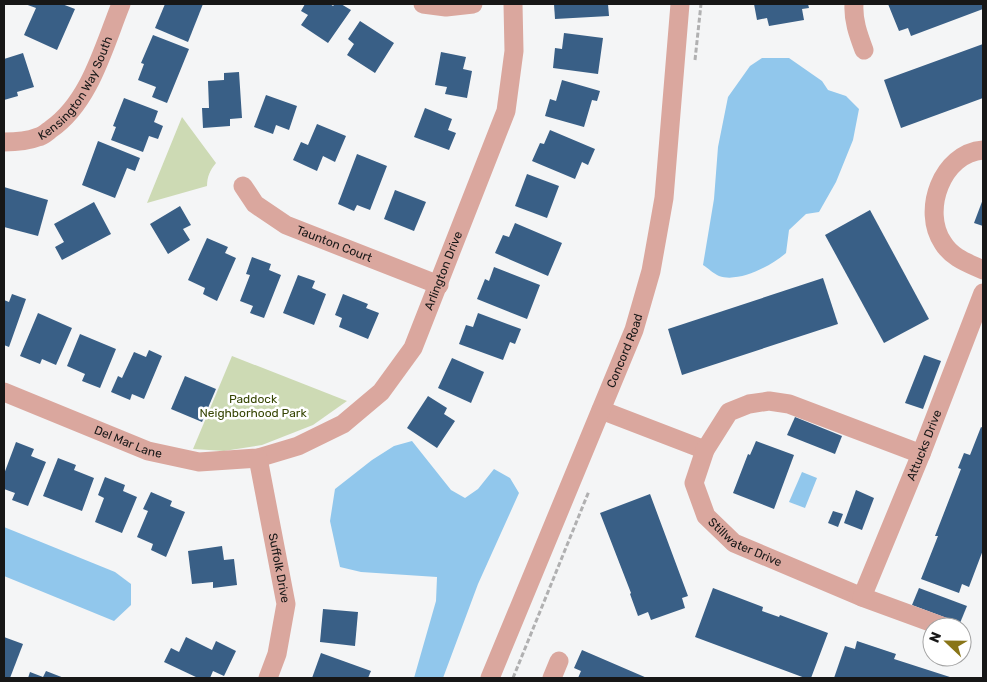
<svg xmlns="http://www.w3.org/2000/svg" width="987" height="682" font-family="Rubik,sans-serif">
<style>
.green{fill:#cddab4}
.water{fill:#91c7ec}
.building{fill:#395f86}
.lines{fill:none;stroke-linecap:round;stroke-linejoin:round}
.path{stroke:#b0b0b1;stroke-width:3;stroke-dasharray:5 2.5;stroke-linecap:butt}
.minor{stroke:#daa79e;stroke-width:19}
.labels{text-anchor:middle;stroke-width:5;stroke-linejoin:round;paint-order:stroke}
.street-label{font-size:12px;fill:#171717;stroke:#fff}
.park-label{font-size:12px;fill:#364504;stroke:#fff}
</style>
<rect width="100%" height="100%" fill="#f4f5f6"/>
<g class="green">
<path d="M182,117L216,163C210,170 207,177 207,186L147,203Z"/>
<polygon points="232,356 347,401 313,425 262,445 224,451 193,449"/>
</g>
<g class="water">
<path d="M762,58H789L822,81L828,90L846,96L859,109L853,140L836,182L819,212L806,214L789,230L786,253C771,266 739,283 719,276C714,274 708,268 703,265L714,199L718,147L728,97L750,66Z"/>
<polygon points="412,441 451,490 465,498 478,489 494,469 510,478 519,493 478,584 443,678 414,678 436,601 437,577 361,572 340,567 330,521 335,489 372,460 394,446"/>
<polygon points="802,472 817,478 805,508 789,502"/>
<polygon points="4,527 115,572 131,584 131,605 114,621 4,576"/>
</g>
<g class="building">
<polygon points="25,4 62,4 75,9 57,50 24,35 36,8"/>
<polygon points="165,4 203,4 188,42 155,28"/>
<polygon points="305,4 330,4 333,6 335,4 341,4 351,10 328,43 301,25 308,15 301,11"/>
<polygon points="554,4 608,4 609,16 555,19"/>
<polygon points="754,4 808,4 809,8 802,9 804,20 769,26 767,18 757,20"/>
<polygon points="888,4 983,4 983,9 911,36 908,28 899,31"/>
<polygon points="360,21 394,43 375,73 347,55 354,44 348,39"/>
<polygon points="564,33 603,38 598,74 553,68 555,48 562,49"/>
<polygon points="153,35 189,49 167,103 152,97 156,87 138,80 144,64 141,63"/>
<polygon points="983,44 983,98 901,128 884,80"/>
<polygon points="441,52 466,57 463,69 472,71 467,98 445,94 447,87 435,85"/>
<polygon points="23,53 34,87 17,92 18,96 4,100 4,59"/>
<polygon points="239,72 242,118 230,119 230,126 203,128 202,108 209,108 208,81 224,80 224,73"/>
<polygon points="562,80 600,91 597,101 592,100 584,127 545,116 550,99 556,101"/>
<polygon points="266,95 297,106 289,130 276,125 273,134 254,127"/>
<polygon points="124,98 158,111 154,122 163,126 158,139 149,136 143,152 111,140 116,127 113,126"/>
<polygon points="425,108 452,119 448,130 456,133 449,150 414,137"/>
<polygon points="317,124 346,136 335,162 323,156 317,171 293,160 301,142 308,145"/>
<polygon points="550,130 595,149 588,165 582,162 575,179 532,161 540,143 544,144"/>
<polygon points="98,141 140,158 135,171 127,168 115,198 82,185"/>
<polygon points="357,154 387,166 370,210 357,205 354,211 338,204"/>
<polygon points="527,174 559,186 547,218 515,206"/>
<polygon points="4,187 48,200 38,236 4,227"/>
<polygon points="395,190 426,202 414,231 384,219"/>
<polygon points="983,199 983,226 974,223"/>
<polygon points="94,202 111,234 62,260 55,247 64,242 54,224"/>
<polygon points="180,206 191,225 183,229 190,240 168,254 150,224"/>
<polygon points="870,210 929,319 884,343 825,235"/>
<polygon points="515,223 562,243 548,276 495,253 503,235 509,237"/>
<polygon points="207,238 228,247 225,253 236,258 217,301 203,294 205,288 188,280"/>
<polygon points="252,257 271,264 269,270 281,275 264,318 250,313 253,306 240,301 250,275 246,274"/>
<polygon points="494,267 540,285 527,319 477,299 485,279 489,281"/>
<polygon points="298,275 315,281 312,288 326,294 314,325 283,313"/>
<polygon points="823,278 838,324 682,375 668,329"/>
<polygon points="12,294 26,299 9,347 4,345 4,300 9,302"/>
<polygon points="343,294 368,304 366,308 379,313 368,339 339,327 342,318 335,315"/>
<polygon points="38,313 72,328 56,365 42,359 40,364 20,356"/>
<polygon points="478,313 521,329 515,344 510,342 503,360 459,344 466,325 473,327"/>
<polygon points="80,334 116,349 100,388 82,381 85,374 67,366"/>
<polygon points="149,350 162,356 144,399 132,394 130,400 111,392 118,376 122,378 134,352 146,357"/>
<polygon points="924,355 941,361 923,409 905,403"/>
<polygon points="452,358 484,372 471,403 438,388"/>
<polygon points="185,376 216,389 202,422 171,409"/>
<polygon points="428,396 447,408 444,414 455,421 437,448 407,428"/>
<polygon points="795,417 842,436 835,454 787,435"/>
<polygon points="981,427 983,428 983,550 969,587 962,584 959,593 921,579 938,536 935,536 961,469 958,468 964,453 970,455"/>
<polygon points="756,441 794,455 774,509 733,493 748,454 750,455"/>
<polygon points="16,442 34,449 31,456 46,462 28,506 12,500 15,493 4,489 4,474"/>
<polygon points="58,458 76,465 74,470 94,478 82,511 43,496"/>
<polygon points="105,477 125,485 123,491 137,497 122,533 95,522 104,498 98,495"/>
<polygon points="856,490 874,498 862,530 844,523"/>
<polygon points="151,492 172,501 170,506 185,512 166,557 151,550 153,544 137,537 148,511 143,509"/>
<polygon points="650,494 688,596 682,598 685,608 651,620 648,612 638,616 630,594 631,593 600,513"/>
<polygon points="833,511 843,514 838,527 828,523"/>
<polygon points="222,546 224,560 234,559 237,585 213,588 213,582 192,584 188,551"/>
<polygon points="713,588 763,607 762,611 779,617 780,615 828,633 811,678 805,678 695,637"/>
<polygon points="919,588 967,606 960,623 912,605"/>
<polygon points="323,609 358,612 355,646 320,642"/>
<polygon points="4,637 23,644 10,678 4,678"/>
<polygon points="186,637 212,650 216,641 236,651 224,676 213,671 210,678 198,678 164,662 171,648 179,652"/>
<polygon points="857,641 896,654 894,659 953,678 834,678 845,646 855,649"/>
<polygon points="582,650 647,678 578,678 581,671 574,668"/>
<polygon points="321,653 371,671 368,678 312,678"/>
<polygon points="46,671 64,678 28,678 30,672 43,677"/>
</g>
<g class="lines">
<g class="path">
<polyline points="695,60 701,4"/>
<polyline points="513,678 589,491"/>
</g>
<g class="minor">
<polyline points="423,4 446,7 473,4"/>
<path d="M854,4C853,20 858,34 864,50"/>
<path id="s1" d="M4,142C15,142 28,141 38,137C43,136 47,132 51,129C90,102 104,46 121,4"/>
<path d="M983,150C942,153 921,211 943,243C952,258 968,263 983,270"/>
<path id="s2" d="M243,186L255,204L286,225L439,285"/>
<path id="s3" d="M4,392L148,451L199,462L258,458L298,446L343,424L381,392L413,348L506,111L514,51L513,4"/>
<polyline points="601,410 705,450"/>
<path id="s4" d="M921,454L789,404L769,401L749,404L729,412L705,450L694,483L706,516L734,543L862,597L944,627"/>
<path id="s5" d="M258,458L286,604L277,654L268,678"/>
<path id="s6" d="M862,597L921,454L983,293"/>
<path id="s7" d="M490,678L634,330L651,271L664,198L680,4"/>
<polyline points="552,678 559,661"/>
</g>
</g>
<g class="labels">
<g class="street-label">
<text dy="4" stroke="none"><textPath href="#s1" startOffset="98">Kensington Way South</textPath></text>
<text dy="4" stroke="none"><textPath href="#s2" startOffset="111">Taunton Court</textPath></text>
<text dy="4" stroke="none"><textPath href="#s3" startOffset="546">Arlington Drive</textPath></text>
<text dy="4" stroke="none"><textPath href="#s7" startOffset="354">Concord Road</textPath></text>
<text dy="4" stroke="none"><textPath href="#s3" startOffset="134">Del Mar Lane</textPath></text>
<text dy="4" stroke="none"><textPath href="#s6" startOffset="164">Attucks Drive</textPath></text>
<text dy="4" stroke="none"><textPath href="#s4" startOffset="366">Stillwater Drive</textPath></text>
<text dy="4" stroke="none"><textPath href="#s5" startOffset="112">Suffolk Drive</textPath></text>
</g>
<g class="park-label">
<text x="253" y="403">Paddock<tspan x="253" dy="14">Neighborhood Park</tspan></text>
</g>
</g>
<rect width="987" height="682" fill="none" stroke="#171717" stroke-width="10"/>
<g transform="translate(947 642) rotate(292)"><circle r="24" fill="#ffffff" stroke="#a2a2a2"/>
<path d="M0-4L9 19L0 12L-9 19Z" fill="#897518"/>
<text y="-8" font-size="14" font-weight="bold" text-anchor="middle" fill="#171717">N</text>
</g>
</svg>
